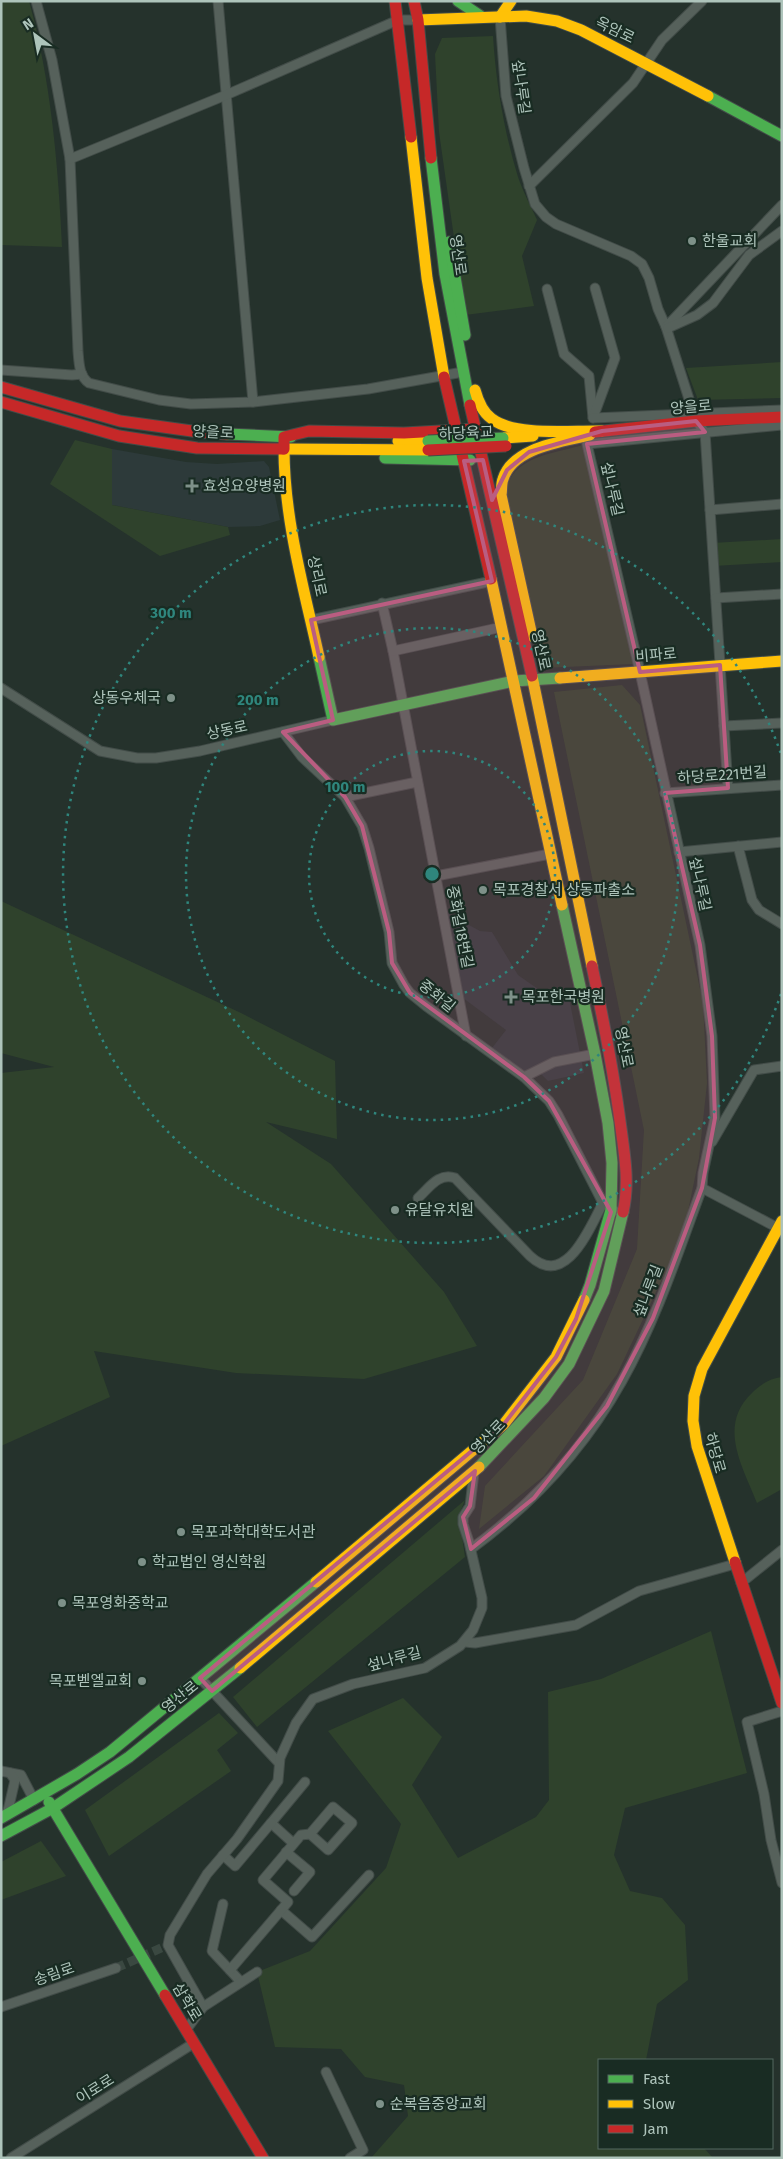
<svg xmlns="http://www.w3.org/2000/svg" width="783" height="2159" font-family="'Fira Sans','Noto Sans KR',sans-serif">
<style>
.medical{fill:#2d3a3a}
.green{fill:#2f422c}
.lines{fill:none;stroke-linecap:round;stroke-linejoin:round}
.street-tunnel{stroke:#3a4841;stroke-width:9;stroke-dasharray:9 4.5;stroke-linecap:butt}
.street-casing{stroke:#424c48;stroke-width:11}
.fast-casing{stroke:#424c48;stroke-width:13}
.slow-casing{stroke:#424c48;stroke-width:13}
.jam-casing{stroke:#424c48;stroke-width:13}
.street{stroke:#56615b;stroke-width:9}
.fast{stroke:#4caf50;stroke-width:11}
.slow{stroke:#ffc107;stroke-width:11}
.jam{stroke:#c62828;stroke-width:11}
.fast-bridge-casing{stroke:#424c48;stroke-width:13;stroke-linecap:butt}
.jam-bridge-casing{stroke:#424c48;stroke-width:13;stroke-linecap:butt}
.fast-bridge{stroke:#4caf50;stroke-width:11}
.jam-bridge{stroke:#c62828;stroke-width:11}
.marked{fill:#ba5d81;fill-opacity:0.2;stroke:#ba5d81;stroke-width:4;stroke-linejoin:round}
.ring{fill:none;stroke:#2f867d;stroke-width:2.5;stroke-dasharray:2.5 5}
.poi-dot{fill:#7e9189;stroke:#192c23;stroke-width:2}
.labels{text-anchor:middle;stroke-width:4.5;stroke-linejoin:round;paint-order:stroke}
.street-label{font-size:15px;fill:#aec4bb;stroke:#192c23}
.poi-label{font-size:15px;fill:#aec4bb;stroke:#192c23;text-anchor:start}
.centre{fill:#2f867d;stroke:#192c23;stroke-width:2.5}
.ring-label{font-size:15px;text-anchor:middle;font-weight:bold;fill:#2f867d;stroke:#192c23;stroke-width:4.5;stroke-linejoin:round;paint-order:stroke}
</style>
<rect width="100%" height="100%" fill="#25322c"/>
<g class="medical">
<polygon points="112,449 186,462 217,464 264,461 269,467 280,520 260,526 228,527 112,505"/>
<polygon points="447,913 480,931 492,932 518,975 548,996 569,998 584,1073 548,1081 539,1072 530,1078 492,1048 506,1030 463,998"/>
</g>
<g class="green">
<path d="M1,1H29C51,81 58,164 62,247L1,245Z"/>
<path d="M493,36C496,84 504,131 518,177C523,192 531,206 537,220L522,256L534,306L465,315L439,132L435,54L442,38Z"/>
<polygon points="782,362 782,398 698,400 686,368"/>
<polygon points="75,440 112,449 112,505 228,527 230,535 160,556 50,484"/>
<path d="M583,445L633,664L542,668L506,496C508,456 553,454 583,445Z"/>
<polygon points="782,539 782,562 714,566 712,543"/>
<polygon points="622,685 640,705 703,1003 707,1083 699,1158 683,1235 617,1374 544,1476 479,1529 485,1486 583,1380 637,1249 644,1130 554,692"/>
<polygon points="1,901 241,1013 335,1061 337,1139 266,1122 331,1164 444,1292 477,1346 364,1379 236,1373 94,1351 110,1397 1,1446 1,1073 54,1067 1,1053"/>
<path d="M782,1377V1489L757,1503C743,1467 717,1426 752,1393C760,1385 770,1378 782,1377Z"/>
<polygon points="465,1500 459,1515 465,1557 257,1727 233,1697"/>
<polygon points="711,1631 747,1773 625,1808 614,1855 630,1891 662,1898 685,1925 688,1980 657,2004 646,2060 599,2060 599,2148 704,2148 713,2158 371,2158 408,2116 404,2085 365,2077 341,2049 275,2047 257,1972 310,1951 386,1868 401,1824 328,1731 403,1698 442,1737 412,1785 458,1858 536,1817 549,1800 548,1692 601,1679"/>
<polygon points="219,1713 238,1733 217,1750 231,1771 109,1856 85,1810"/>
<polygon points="41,1841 66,1876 1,1900 1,1862"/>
</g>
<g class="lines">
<polyline class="street-tunnel" points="116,1968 168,1945"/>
<g class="street-casing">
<g id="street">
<path d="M36,1L52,60L70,159L78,351C79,363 79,376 89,383L159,400L191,404L253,402L368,389L463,372"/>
<polyline points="218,1 253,402"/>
<polyline points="500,17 506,96 524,168 535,204 546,217 556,224 631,256 642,264 649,278 658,309 666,327 696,421 705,432 728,788"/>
<polyline points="70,159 226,95 398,20 418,20"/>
<polyline points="529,186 633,83 662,40 702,1"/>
<polyline points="547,289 564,354 589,376 593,418"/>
<polyline points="666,327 782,205"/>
<polyline points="668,328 697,315 713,303 749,255 782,231"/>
<polyline points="1,370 72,375 82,374"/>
<polyline points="594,415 615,358 595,288"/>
<polyline points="593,418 782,410"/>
<polyline points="710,510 782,504"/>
<polyline points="716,598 782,594"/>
<polyline points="382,603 393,651 466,1036"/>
<polyline points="311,620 492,581"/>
<polyline points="393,651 502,627"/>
<polyline points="1,688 100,751 137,758 156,758 200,751 333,720"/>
<polyline points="724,726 782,723"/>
<polyline points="283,732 302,757 345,797 362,826 369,848 389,932 392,963 404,985 410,993 426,1006 524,1077 549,1101 558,1115 603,1203 615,1211"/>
<polyline points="665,793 782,785"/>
<polyline points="345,797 417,782"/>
<polyline points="738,846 752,900 759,910 782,924"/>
<polyline points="679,852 782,842"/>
<polyline points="436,876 550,854"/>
<polyline points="524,1077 554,1062 595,1054"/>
<polyline points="712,1142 754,1070 782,1066"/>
<polyline points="702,1188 778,1228"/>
<path d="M418,1198C429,1188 439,1172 455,1178L530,1256C566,1289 589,1229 603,1203"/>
<path d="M471,1549C534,1503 584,1449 622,1381C656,1321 678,1253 702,1188L703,1173L715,1118L712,1036L700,945L640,672L587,444L782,425"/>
<polyline points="741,1583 782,1550"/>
<polyline points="465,1642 475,1643 576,1625 639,1591 735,1564"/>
<polyline points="200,1678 279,1763"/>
<polyline points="782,1711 747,1722 764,1794 771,1840 782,1883"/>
<polyline points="1,1771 21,1775 34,1800"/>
<polyline points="7,1815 15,1780 10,1773"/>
<polyline points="293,1843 271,1823 305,1782"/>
<polyline points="286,1852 310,1872 294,1891"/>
<polyline points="223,1855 235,1866 271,1823"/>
<polyline points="223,1904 212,1951 241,1982"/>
<polyline points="281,1910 312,1937 369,1875"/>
<polyline points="230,1970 288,1902 263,1880 301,1835 310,1834 333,1807 352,1823 328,1850 310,1834"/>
<polyline points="1,2007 116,1968"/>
<polyline points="203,2007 257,1972"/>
<polyline points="186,2030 203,2007 168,1945 170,1935 207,1874 237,1839 278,1781 280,1758 296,1723 313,1699 353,1684 425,1668 460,1646 473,1630 482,1608 482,1598 469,1542 463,1524 463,1517 470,1506 474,1472"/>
<polyline points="326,2072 363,2150 350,2158"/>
<polyline points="11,2158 194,2043"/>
</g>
</g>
<g class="fast-casing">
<g id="fast">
<polyline points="458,1 482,17"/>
<polyline points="708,96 782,136"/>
<polyline points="431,158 445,274 470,405"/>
<polyline points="449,242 465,335"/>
<polyline points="227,434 291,437"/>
<polyline points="385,458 470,460"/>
<polyline points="319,657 333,720 514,681 560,678"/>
<polyline points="562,905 595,1054 608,1123 612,1163 611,1210 590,1285 584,1300"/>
<polyline points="479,1467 544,1398 569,1364 604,1291 623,1212"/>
<polyline points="49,1802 165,1995"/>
<polyline points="1,1818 77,1774 110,1752 316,1582"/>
<polyline points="1,1836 53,1808 129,1757 240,1668"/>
</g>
</g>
<g class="slow-casing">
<g id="slow">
<polyline points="500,17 511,1"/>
<polyline points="418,20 526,16 557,21 581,30 708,96"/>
<polyline points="411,137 427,278 444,377"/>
<path d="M475,390C478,401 482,412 492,419C516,437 573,430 602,431"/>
<polyline points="503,438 533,436"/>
<polyline points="398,441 428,441"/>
<polyline points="283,449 428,450"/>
<path d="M284,449C284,519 304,589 319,657"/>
<polyline points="491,579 562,905"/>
<path d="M532,636L501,495C502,490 501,484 503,479C513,447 562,442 590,435"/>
<polyline points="532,676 592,966"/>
<polyline points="560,678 782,661"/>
<polyline points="735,1562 697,1446 693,1421 694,1396 702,1369 782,1221"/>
<polyline points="316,1582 504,1424 556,1357 584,1300"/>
<polyline points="240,1668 479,1467"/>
</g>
</g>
<g class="jam-casing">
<g id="jam">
<polyline points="395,1 411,137"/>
<polyline points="414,1 418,20 431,158"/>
<polyline points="444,377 491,579"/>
<polyline points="1,387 120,421 199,432 227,434"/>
<polyline points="1,402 119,436 197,448 283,449"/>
<polyline points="470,405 532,676"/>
<polyline points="595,432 696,421 782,417"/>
<polyline points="284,449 284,437 309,431 404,433 476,429"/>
<path d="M592,966C603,1018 613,1068 620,1121C624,1151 630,1182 623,1212"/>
<polyline points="735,1562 782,1703"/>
<polyline points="165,1995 263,2158"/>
</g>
</g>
<use href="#street" class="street"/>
<use href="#fast" class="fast"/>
<use href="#slow" class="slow"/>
<use href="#jam" class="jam"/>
<g class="fast-bridge-casing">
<polyline id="fast-bridge" points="428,441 503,438"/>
</g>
<g class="jam-bridge-casing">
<polyline id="jam-bridge" points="428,450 506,446"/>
</g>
<use href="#fast-bridge" class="fast-bridge"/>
<use href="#jam-bridge" class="jam-bridge"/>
</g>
<path class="marked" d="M696,421L705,432L587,444L640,672L720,665L728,788L665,793L700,945L712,1036L715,1118L702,1188L653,1318L607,1406L534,1498L471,1549L463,1517L470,1506L475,1471L212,1691L200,1678L504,1424L556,1357L576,1319L611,1212L549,1101L524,1077L410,993L392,963L389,932L362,826L345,797L283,732L333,720L311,620L492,581L464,461L483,460L492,500L507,470L529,452L602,431Z"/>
<g class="ring">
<circle cx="432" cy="874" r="123"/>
<circle cx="432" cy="874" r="246"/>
<path d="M781 994A369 369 0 1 1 781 754"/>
</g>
<g class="poi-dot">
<circle cx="692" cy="241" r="5"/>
<path d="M189.5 478.5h5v5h5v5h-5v5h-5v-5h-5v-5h5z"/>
<circle cx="171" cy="698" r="5"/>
<circle cx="483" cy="890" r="5"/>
<path d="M508.5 989.5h5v5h5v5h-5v5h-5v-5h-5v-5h5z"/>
<circle cx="395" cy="1210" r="5"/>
<circle cx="181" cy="1532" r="5"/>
<circle cx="142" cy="1562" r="5"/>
<circle cx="62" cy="1603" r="5"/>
<circle cx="142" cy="1681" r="5"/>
<circle cx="380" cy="2104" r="5"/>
</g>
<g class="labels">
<g class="street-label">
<text transform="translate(615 30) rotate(26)" y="5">옥암로</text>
<text transform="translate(521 87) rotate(82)" y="5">섶나루길</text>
<text transform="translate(458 255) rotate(82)" y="5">영산로</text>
<text transform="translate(691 407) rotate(-5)" y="5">양을로</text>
<text transform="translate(213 432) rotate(3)" y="5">양을로</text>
<text transform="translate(466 433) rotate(-3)" y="5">하당육교</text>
<text transform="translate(612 489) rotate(77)" y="5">섶나루길</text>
<text transform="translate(317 576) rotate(78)" y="5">상리로</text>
<text transform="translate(541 650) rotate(78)" y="5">영산로</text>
<text transform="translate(656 655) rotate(-5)" y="5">비파로</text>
<text transform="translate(227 730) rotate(-12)" y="5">상동로</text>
<text transform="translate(722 775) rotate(-4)" y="5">하당로221번길</text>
<text transform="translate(700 884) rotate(78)" y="5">섶나루길</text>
<text transform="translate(460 927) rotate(79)" y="5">중화길18번길</text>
<text transform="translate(437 996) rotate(39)" y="5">중화길</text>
<text transform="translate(624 1047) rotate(79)" y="5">영산로</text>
<text transform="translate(648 1291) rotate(-69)" y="5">섶나루길</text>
<text transform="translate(488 1437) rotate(-46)" y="5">영산로</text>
<text transform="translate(715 1453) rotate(74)" y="5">하당로</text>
<text transform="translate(394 1659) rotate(-15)" y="5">섶나루길</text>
<text transform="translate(180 1697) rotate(-39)" y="5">영산로</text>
<text transform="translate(54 1974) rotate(-19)" y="5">송림로</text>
<text transform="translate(187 2002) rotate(59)" y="5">삼학로</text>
<text transform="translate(95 2089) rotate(-32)" y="5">이로로</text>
</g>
<g class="poi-label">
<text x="702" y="246">한울교회</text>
<text x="203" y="491">효성요양병원</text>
<text x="161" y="703" text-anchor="end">상동우체국</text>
<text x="493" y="895">목포경찰서 상동파출소</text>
<text x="522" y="1002">목포한국병원</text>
<text x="405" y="1215">유달유치원</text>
<text x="191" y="1537">목포과학대학도서관</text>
<text x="152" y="1567">학교법인 영신학원</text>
<text x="72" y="1608">목포영화중학교</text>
<text x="132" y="1686" text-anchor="end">목포벧엘교회</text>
<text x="390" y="2109">순복음중앙교회</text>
</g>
</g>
<circle cx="432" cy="874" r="8" class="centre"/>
<g class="ring-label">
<text x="171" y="618">300 m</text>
<text x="258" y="705">200 m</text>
<text x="345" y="792">100 m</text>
</g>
<rect width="783" height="2159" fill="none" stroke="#aec4bb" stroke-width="5"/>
<rect x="598" y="2059" width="175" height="90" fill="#192c23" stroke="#556960"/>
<rect x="608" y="2075" width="25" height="8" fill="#4caf50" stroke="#556960"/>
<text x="643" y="2084" font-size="15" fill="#aec4bb">Fast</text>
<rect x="608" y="2100" width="25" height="8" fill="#ffc107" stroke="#556960"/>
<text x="643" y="2109" font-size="15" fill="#aec4bb">Slow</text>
<rect x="608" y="2125" width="25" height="8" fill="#c62828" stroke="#556960"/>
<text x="643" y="2134" font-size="15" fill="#aec4bb">Jam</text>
<g transform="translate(35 35) rotate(328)" stroke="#192c23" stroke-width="4" paint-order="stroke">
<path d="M0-4L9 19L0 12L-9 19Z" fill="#aec4bb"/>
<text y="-8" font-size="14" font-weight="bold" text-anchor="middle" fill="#aec4bb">N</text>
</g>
</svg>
